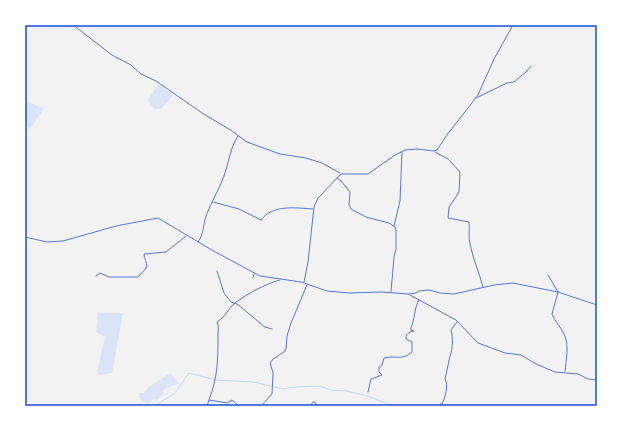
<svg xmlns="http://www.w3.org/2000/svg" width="622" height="431" font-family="Raleway,sans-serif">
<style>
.green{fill:#dbe4f7}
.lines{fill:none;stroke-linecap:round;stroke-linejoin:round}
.stream{stroke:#bfd3fe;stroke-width:1}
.minor{stroke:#5277de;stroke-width:1}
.neatline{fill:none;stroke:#1d4ed8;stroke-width:1.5}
</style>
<rect width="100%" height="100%" fill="#f2f2f2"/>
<g class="green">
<polygon points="158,84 172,94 172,97 161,109 154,109 148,100"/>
<polygon points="25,100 44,109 30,129 25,126"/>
<polygon points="98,312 105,313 123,313 112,373 99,375 97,371 105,337 96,332"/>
<path d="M170,373L179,383C173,386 168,387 163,390L164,394L156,400L154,399L148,404L140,399L139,393H144L149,387Z"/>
</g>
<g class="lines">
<polyline class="stream" points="155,406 175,393 189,373 216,380 254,382 283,389 295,387 320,386 330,390 347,391 364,395 394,406"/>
<g class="minor">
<polyline points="73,25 112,55 131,65 141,74 156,81 202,113 232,131 247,142 280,154 306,158 322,163 340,173"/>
<polyline points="476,98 507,83 514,82 526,72 531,66"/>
<path d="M435,152L448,159L460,172L459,192L449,207L448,218L469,222C470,229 468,237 470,244C473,259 479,272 483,287"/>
<polyline points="337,178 341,181 350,192 349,205 351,209 366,217 389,223 395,227 396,230 396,249 394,257 391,292"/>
<path d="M213,202L239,209L261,220C273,204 296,208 313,209"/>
<polyline points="394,226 400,201 402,152"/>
<polyline points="25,237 47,242 63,241 116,226 158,218 210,249 260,276 301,282 327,291 349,293 382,292 408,294 416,293 419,291 429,290 440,293 454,294 494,285 513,283 558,292 597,305"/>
<path d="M198,242C204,234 203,225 206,216C211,202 219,190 224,176C229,162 230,148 238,136"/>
<polyline points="217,271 224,293 231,302 237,304 265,327 272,329"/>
<path d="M548,275L558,292L552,314C555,322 562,328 565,336C569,347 566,360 565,371"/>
<path d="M96,276L100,273L109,277H138L147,267C147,262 144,259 144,254L166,252L186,236"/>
<polyline points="253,278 254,274"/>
<polyline points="304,282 308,262 314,207 318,198 341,174 368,174 395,155 405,150 417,149 434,151 437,150 447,135 478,95 494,59 513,25"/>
<polyline points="410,295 456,320 478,343 505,353 521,355 536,364 555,372 578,374 588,379 597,380"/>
<path d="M368,392L371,379L382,375L379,372V367L382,365L384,358C396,355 402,361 412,352V342L406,339C405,334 409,332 414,331L411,330V328C415,319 414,308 419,300"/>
<path d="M209,400C218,376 218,360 218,334C218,330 219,326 217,322C225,317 228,309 235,303C247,294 265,284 280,280"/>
<polyline points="207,406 209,400 227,403 232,400 239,406"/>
<polyline points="261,406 272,394 273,373 270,363 273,359 284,352 286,349 287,336 291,323 307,285"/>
<polyline points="310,406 313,402 315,402 317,406"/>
<path d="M441,406L440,404H442C445,398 449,385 445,379L450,356C453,348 453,338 451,330L457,322"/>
</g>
</g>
<rect width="622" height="431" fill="none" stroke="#ffffff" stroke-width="52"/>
<rect x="26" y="26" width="570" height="379" class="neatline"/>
</svg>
